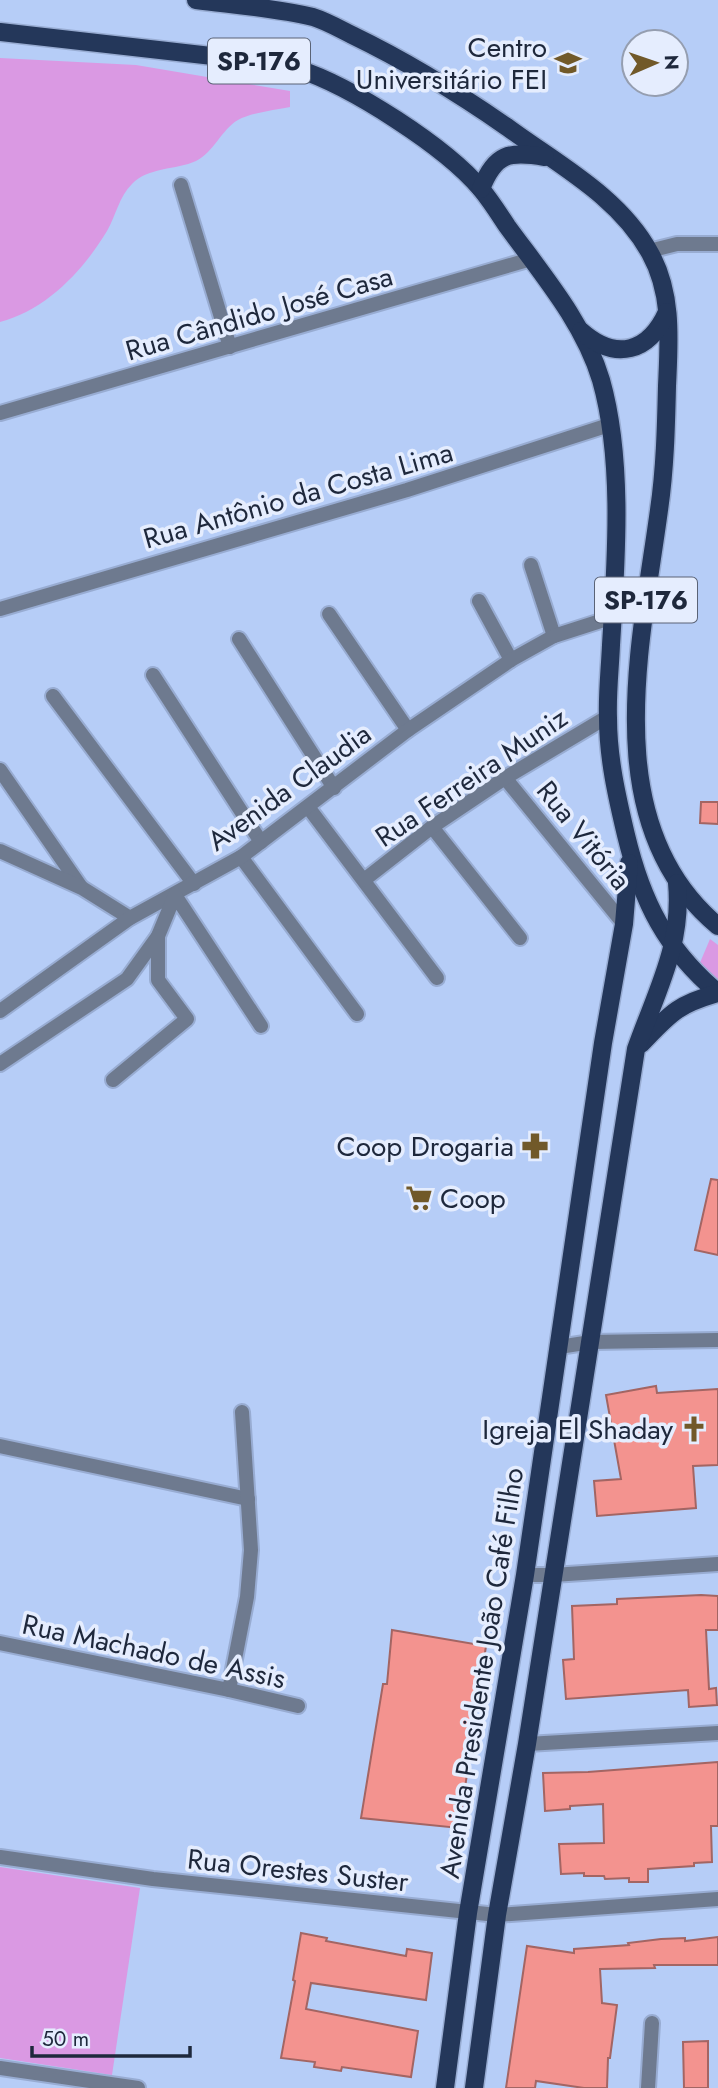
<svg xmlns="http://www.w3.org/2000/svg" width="718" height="2088" font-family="Jost,sans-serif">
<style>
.green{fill:#da99e3}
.building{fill:#f3938f;stroke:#a36563;stroke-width:2}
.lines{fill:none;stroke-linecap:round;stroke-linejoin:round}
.minor-casing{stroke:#98acd2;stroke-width:18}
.primary-casing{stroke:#98acd2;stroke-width:21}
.minor{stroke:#6e7a8f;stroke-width:14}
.primary{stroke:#24375a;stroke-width:18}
.labels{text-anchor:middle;stroke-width:7;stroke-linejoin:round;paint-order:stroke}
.shield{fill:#e5edfe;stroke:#5a6376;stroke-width:2}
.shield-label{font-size:26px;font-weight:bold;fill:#1e283c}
.poi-label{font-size:28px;fill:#1e283c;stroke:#e5edfe;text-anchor:end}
.street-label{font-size:28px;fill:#1e283c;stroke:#e5edfe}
</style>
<rect width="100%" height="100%" fill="#b6cdf7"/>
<g class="green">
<path d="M0,58L136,65L290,91V107C275,110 250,113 238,120C222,129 213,153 196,161C176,170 148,167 132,184C119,197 116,215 107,231C83,271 46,310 0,322Z"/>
<polygon points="710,939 718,945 718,981 699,965"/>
<polygon points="0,1867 140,1888 112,2075 0,2058"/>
</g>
<g class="building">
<polygon points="701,802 718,802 718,824 700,823"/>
<polygon points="711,1179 718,1180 718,1255 695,1250"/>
<polygon points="656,1386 657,1393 718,1389 718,1465 693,1466 696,1508 597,1516 594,1481 621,1479 606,1395"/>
<polygon points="701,1595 718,1596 718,1630 706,1630 709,1689 716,1688 717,1705 689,1707 688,1690 566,1699 563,1660 574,1659 572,1606 617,1604 617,1599"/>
<polygon points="392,1630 486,1646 459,1828 361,1818 383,1684 387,1684"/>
<polygon points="718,1762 718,1826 711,1826 712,1862 694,1863 694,1866 648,1869 648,1882 629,1882 629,1878 605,1879 604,1876 584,1876 584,1873 561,1874 559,1844 604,1843 603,1804 570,1806 570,1809 545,1811 543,1773 588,1772"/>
<polygon points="301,1933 327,1938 326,1941 406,1956 407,1949 432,1953 426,2000 311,1983 306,2009 418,2031 411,2077 342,2067 341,2071 314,2067 315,2062 281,2058 295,1981 293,1980"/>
<polygon points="718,1937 718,1965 654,1965 655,1968 600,1969 602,2003 617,2005 610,2058 608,2058 607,2088 584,2088 536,2081 535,2088 506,2088 527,1946 574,1953 574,1949 629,1945 628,1943 661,1939 685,1938 685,1941"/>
<polygon points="708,2041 708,2088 684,2088 683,2042"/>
</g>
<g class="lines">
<g class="minor-casing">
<g id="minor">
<polyline points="181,185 230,347"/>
<polyline points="649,251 677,244 718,244"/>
<polyline points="0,413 531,259"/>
<polyline points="531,565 554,636"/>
<polyline points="479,601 511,660"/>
<polyline points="0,609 407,490 609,425"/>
<polyline points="329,614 408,730"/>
<polyline points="239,639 334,788"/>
<polyline points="153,675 261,842"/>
<polyline points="53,696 194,884"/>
<polyline points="0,770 81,887"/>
<polyline points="505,778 624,924"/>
<polyline points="308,807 437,978"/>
<polyline points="432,827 520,938"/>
<polyline points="0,851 82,888 130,918"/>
<polyline points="241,857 357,1014"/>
<polyline points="364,880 432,827 505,778 607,717"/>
<polyline points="0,1011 130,918 241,857 408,730 511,660 554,636 613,617"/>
<polyline points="0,1064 127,979 158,936 175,895 261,1026"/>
<polyline points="113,1080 187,1019 158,980 158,936"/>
<polyline points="559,1347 591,1342 718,1340"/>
<polyline points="0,1446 248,1499"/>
<polyline points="525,1575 553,1575 718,1564"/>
<polyline points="0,1643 229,1690 298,1706"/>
<polyline points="229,1690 247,1597 251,1550 242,1412"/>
<polyline points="527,1744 718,1733"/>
<polyline points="0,1857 153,1879 497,1915 718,1899"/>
<polyline points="0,2068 138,2088"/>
<polyline points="648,2088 652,2023"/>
</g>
</g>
<g class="primary-casing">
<g id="primary">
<path d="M196,0C235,5 275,8 313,17C326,21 340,29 352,35C406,61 458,93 507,127C557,164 619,196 650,253C673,294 669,341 667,386C666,428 665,469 659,510C641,644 596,825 718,926"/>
<path d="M0,32L265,62C276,64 287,66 298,69C351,86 446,147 481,189C491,201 499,214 507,226C542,274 584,323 601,380C624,461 616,562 611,645C610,669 607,694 608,718C608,758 617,797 626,835C642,902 666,949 718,993"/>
<path d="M481,189C495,153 509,151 545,157"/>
<path d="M581,331C616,362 649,352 667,312"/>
<path d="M641,1044C670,1014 676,1005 718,993"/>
<polyline points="445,2088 468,1913 525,1575 603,1043 624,924 629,863"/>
<path d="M474,2088L497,1915L527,1744L636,1049C656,992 683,945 677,883"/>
</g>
</g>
<use href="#minor" class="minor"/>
<use href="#primary" class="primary"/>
</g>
<defs>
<g id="university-bare" transform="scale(2.1)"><path d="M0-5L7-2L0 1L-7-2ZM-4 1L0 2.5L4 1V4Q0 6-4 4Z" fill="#715929" stroke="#e5edfe" stroke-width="2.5" paint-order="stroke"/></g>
<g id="pharmacy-bare" transform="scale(2.1)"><path d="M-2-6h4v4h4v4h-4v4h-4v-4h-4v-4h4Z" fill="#715929" stroke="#e5edfe" stroke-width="2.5" paint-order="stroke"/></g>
<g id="supermarket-bare" transform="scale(2.1)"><path d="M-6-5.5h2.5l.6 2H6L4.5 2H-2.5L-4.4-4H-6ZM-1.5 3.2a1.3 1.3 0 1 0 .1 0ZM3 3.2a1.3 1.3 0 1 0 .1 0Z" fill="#715929" stroke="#e5edfe" stroke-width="2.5" paint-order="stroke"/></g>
<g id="church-bare" transform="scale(2.1)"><path d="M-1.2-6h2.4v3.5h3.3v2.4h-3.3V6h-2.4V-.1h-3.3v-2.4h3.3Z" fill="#715929" stroke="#e5edfe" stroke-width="2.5" paint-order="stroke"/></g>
</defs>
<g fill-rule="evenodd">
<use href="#university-bare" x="568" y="63"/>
<use href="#pharmacy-bare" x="535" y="1146"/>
<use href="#supermarket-bare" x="419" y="1198"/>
<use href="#church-bare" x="694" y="1429"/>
</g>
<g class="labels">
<g class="shield">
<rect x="208" y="38.5" width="102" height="45" rx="5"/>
<rect x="595" y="577.5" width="102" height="45" rx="5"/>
</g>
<g class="shield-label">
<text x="259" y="70">SP-176</text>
<text x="646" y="609">SP-176</text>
</g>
<g class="poi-label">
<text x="547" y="57">Centro<tspan x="547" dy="32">Universitário FEI</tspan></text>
<text x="514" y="1156">Coop Drogaria</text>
<text x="440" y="1208" text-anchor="start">Coop</text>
<text x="673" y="1439">Igreja El Shaday</text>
</g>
<g class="street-label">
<text transform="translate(259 313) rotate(-16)" y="10">Rua Cândido José Casa</text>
<text transform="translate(298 495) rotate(-16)" y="10">Rua Antônio da Costa Lima</text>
<text transform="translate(471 777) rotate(-34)" y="10">Rua Ferreira Muniz</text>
<text transform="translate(289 787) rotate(-36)" y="10">Avenida Claudia</text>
<text transform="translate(584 835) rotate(51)" y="10">Rua Vitória</text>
<text transform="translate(154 1651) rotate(12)" y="10">Rua Machado de Assis</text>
<text transform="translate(481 1673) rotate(-81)" y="10">Avenida Presidente João Café Filho</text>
<text transform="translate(298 1870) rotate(6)" y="10">Rua Orestes Suster</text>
</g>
</g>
<g transform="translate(655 63) rotate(88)"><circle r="33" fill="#e5edfe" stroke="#959eb0" stroke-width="2"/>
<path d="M0-5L12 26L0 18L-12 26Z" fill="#715929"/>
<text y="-10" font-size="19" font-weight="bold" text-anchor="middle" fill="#1e283c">N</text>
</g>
<path d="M32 2046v10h158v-10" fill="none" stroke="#1e283c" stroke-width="3.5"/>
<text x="42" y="2046" font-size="21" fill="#1e283c" stroke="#e5edfe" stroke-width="5" paint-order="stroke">50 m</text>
</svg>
